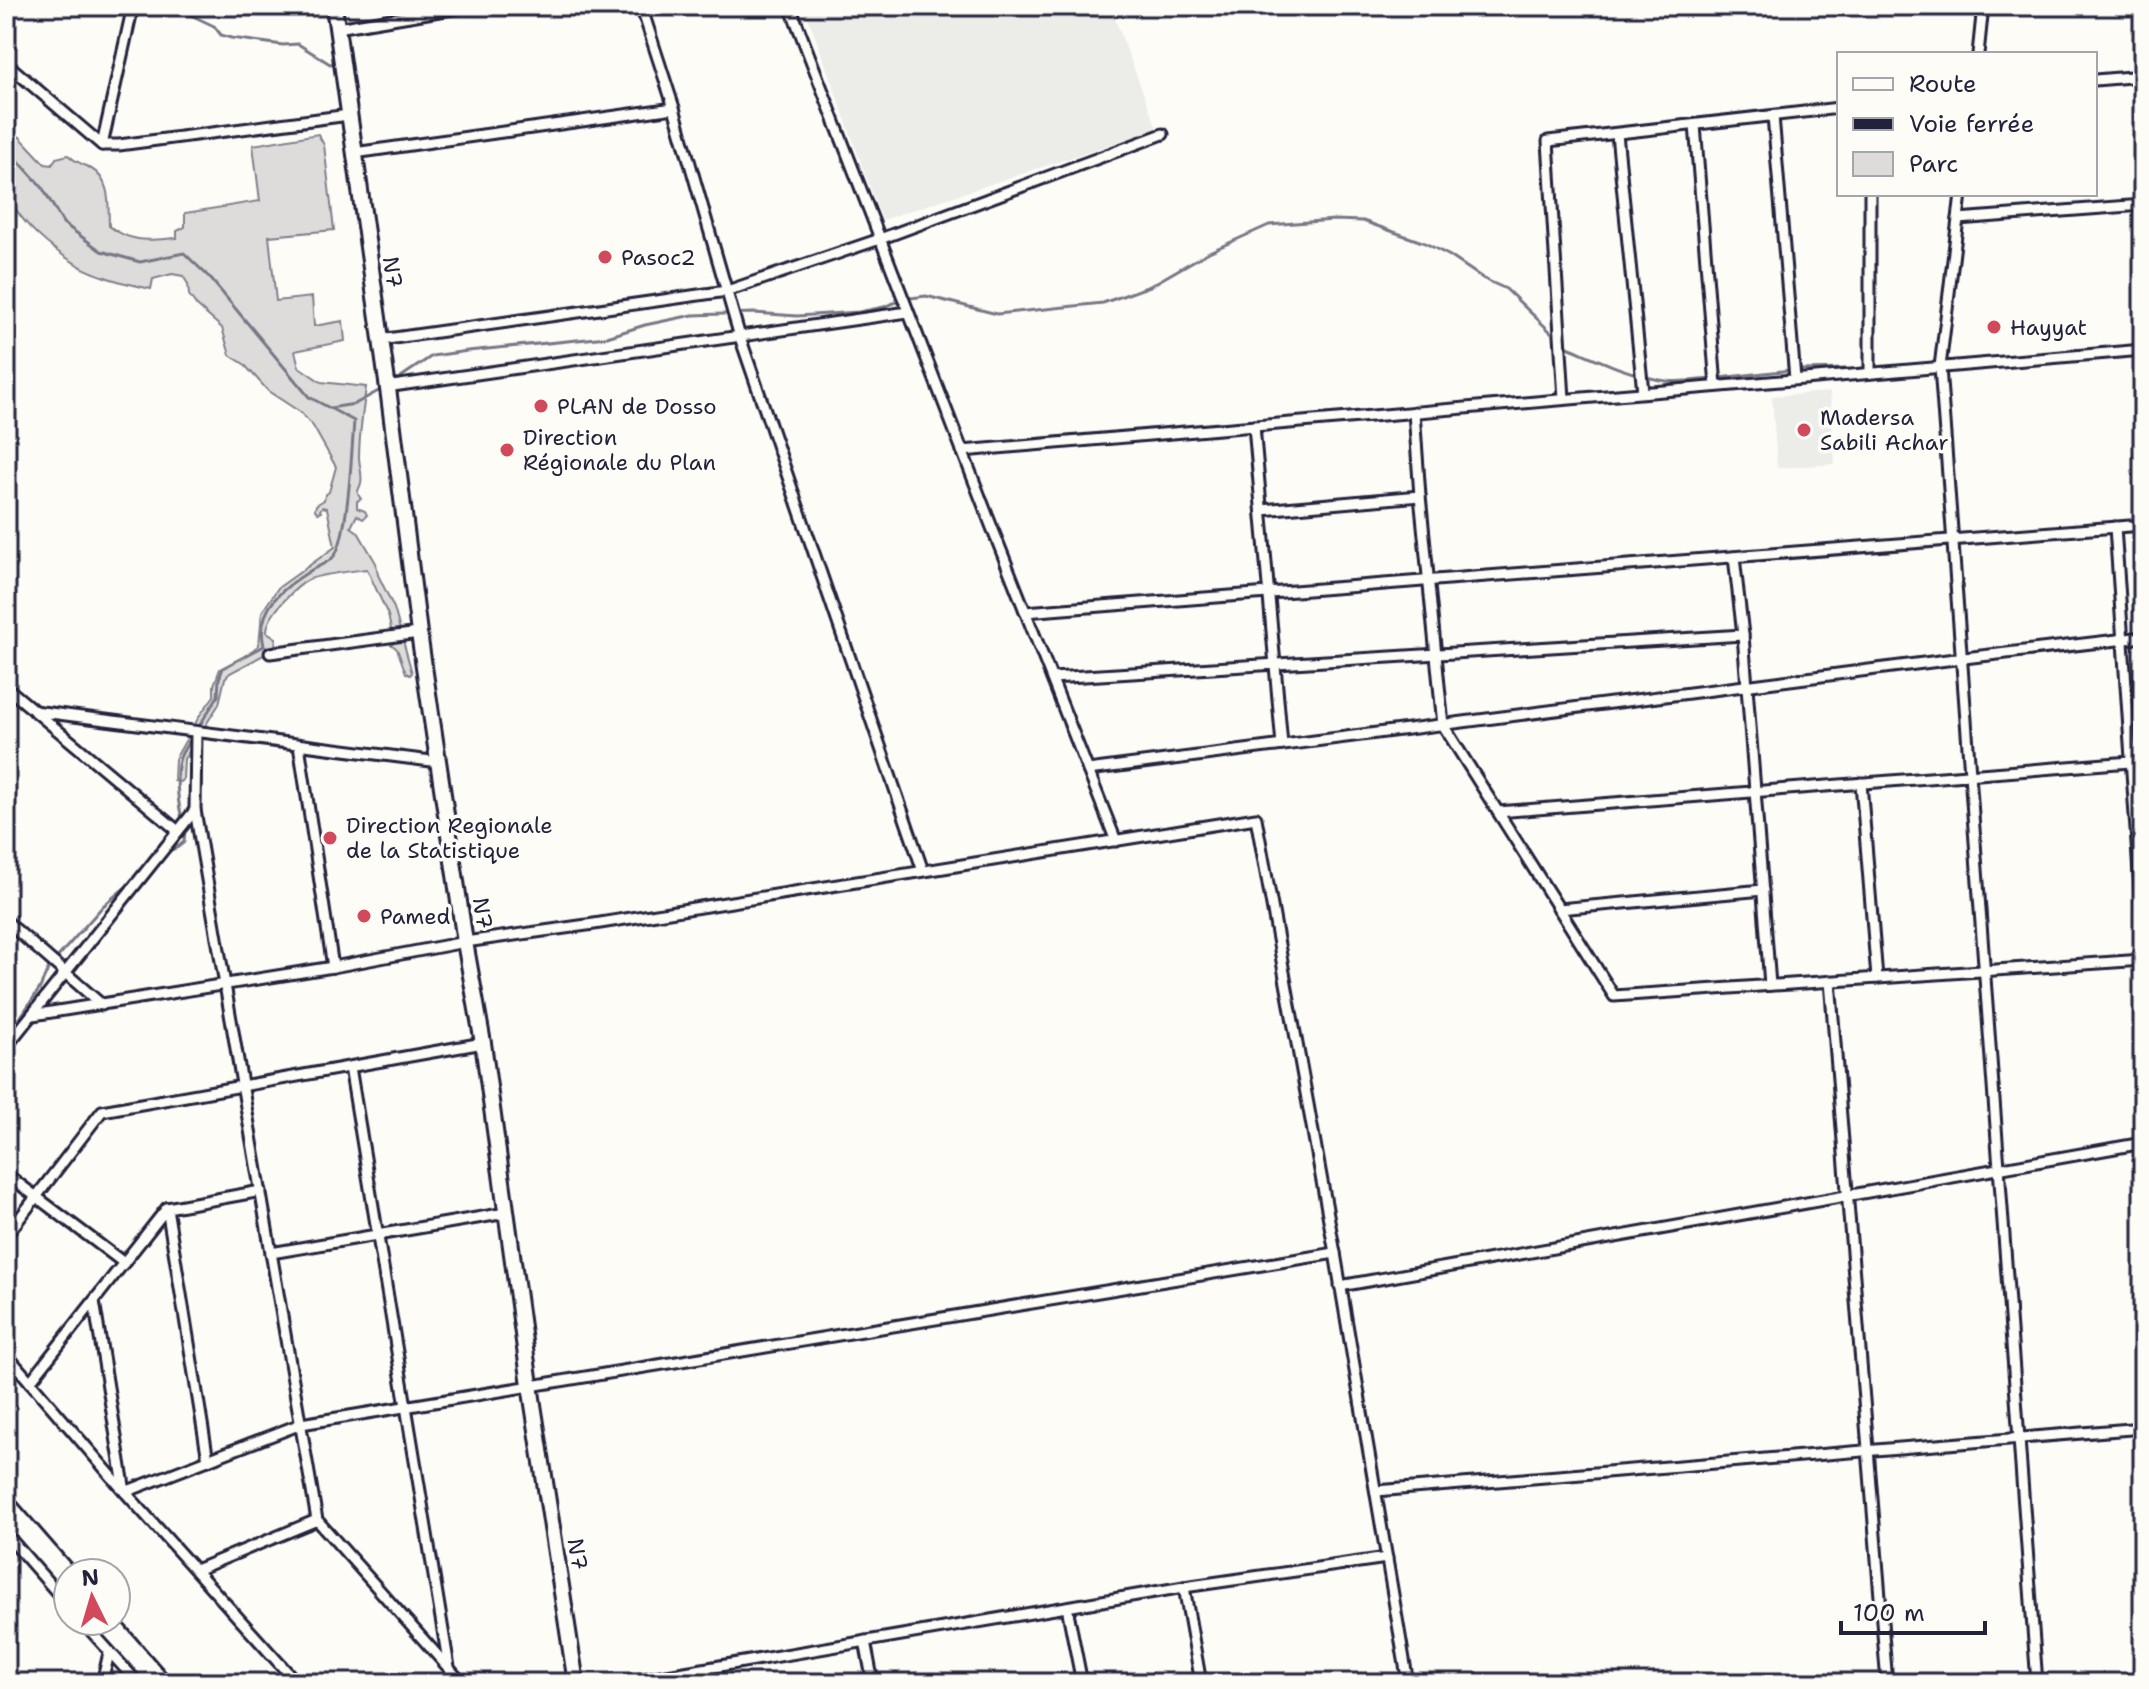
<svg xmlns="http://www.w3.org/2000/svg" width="2149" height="1689" font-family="'Shantell Sans',sans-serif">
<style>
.built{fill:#ecece9}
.green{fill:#dddcdb;stroke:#807f8b;stroke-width:2}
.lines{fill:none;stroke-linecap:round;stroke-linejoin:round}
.stream{stroke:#787885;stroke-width:3}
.minor-casing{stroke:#22223b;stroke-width:15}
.primary-casing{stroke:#22223b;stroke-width:20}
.minor{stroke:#fdfcf7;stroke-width:9}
.primary{stroke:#fdfcf7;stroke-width:14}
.rail{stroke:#22223b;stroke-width:3}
.poi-dot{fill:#d1495b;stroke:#fdfcf7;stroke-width:3}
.labels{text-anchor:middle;stroke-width:7;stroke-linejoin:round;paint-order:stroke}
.poi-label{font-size:22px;fill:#22223b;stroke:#fdfcf7;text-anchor:start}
.street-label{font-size:22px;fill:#22223b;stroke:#fdfcf7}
</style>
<rect width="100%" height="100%" fill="#fdfcf7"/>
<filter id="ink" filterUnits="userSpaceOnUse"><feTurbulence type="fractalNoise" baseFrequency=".0125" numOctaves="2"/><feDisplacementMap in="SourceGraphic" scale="16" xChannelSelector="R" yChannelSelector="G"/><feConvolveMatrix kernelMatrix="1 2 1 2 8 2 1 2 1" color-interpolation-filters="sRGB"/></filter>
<g filter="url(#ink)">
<g class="built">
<polygon points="804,6 1110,6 1157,129 882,220"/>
<polygon points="1830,392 1835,464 1777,468 1772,396"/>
</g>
<path class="green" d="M6,129L20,137L45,164L52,165L56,158L68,155C79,165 80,162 90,168C112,180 108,206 109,226C133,244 149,240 177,238V231L185,227V213L260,201L253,145L318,134L324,145L334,230L269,236L276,301L312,297L314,326L343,321L345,341L295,351L299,367L321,382L366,387C363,411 359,434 359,457C359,465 363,475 361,483C359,491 355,491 361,499L357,501V508L365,511L367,515L363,519L357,515L351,527L358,532L376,563L378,575L394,608L412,673L410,675L406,673L397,649L390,643L388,634L391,629L388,615L367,569C353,571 322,574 310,579C296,586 266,616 267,632L276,638L275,646L273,650L230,673L225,678L219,704L184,759L183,779L180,782L174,781L175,759L200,715L214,696V685L220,669L244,657L259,645L262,612L278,588L335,547L327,508L322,507L320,510L321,512L318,513L315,510L316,505L324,500L325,495L329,492L336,467L313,426L300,412L268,391L244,364L230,355L222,328L197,306L189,295L188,284L183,276L172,274L153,279L151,289C129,284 106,279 85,269C56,253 12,220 6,185C3,167 6,147 6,129Z"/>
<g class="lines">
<g class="stream">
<polyline points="153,6 176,8 214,26 221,35 231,38 283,45 298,44 330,64 337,63"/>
<path d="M6,147L42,187L63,223L101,251L140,262L184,253L210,278L309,397L354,421C352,447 348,540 334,556C330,562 319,566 313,569C284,587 255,608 264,646L223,668L219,679L218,696L198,728"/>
<path d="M1563,342L1568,347C1599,360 1632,376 1666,381C1681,383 1697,380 1711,379"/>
<polyline points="1799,370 1847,369"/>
<polyline points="1719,378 1791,370"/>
<polyline points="392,383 432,356 468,351 607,337 645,325 693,315 754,313 797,316 859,312 884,307 903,299 926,296 997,314 1103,303 1150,286 1209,252 1269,225 1334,220 1363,221 1425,243 1450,256 1484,279 1506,289 1557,338"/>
<polyline points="330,408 355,404 382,389"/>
<path d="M183,821C178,807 175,776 179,761C181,752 187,745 192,737"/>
<polyline points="164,853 178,847 184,842 185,829"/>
<polyline points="6,1033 16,1024 40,988 49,967 103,906 133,881"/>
</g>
<g class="minor-casing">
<g id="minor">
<polyline points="133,6 102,145 119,145 349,115"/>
<polyline points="641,6 674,108 740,337 923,871"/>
<polyline points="790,6 991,525 1116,841"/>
<polyline points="337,28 470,6"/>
<polyline points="1978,54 1983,6"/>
<polyline points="6,63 102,145"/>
<polyline points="2095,80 2143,76"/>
<polyline points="1773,116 1795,379"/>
<polyline points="1695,125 1716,386"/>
<polyline points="1617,134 1643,392"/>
<polyline points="354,153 674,108"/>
<polyline points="1961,194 1940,367 2037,1683"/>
<polyline points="1958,219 2143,205"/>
<polyline points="380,340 727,291 880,239 1163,134"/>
<polyline points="1870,373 1870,194"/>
<polyline points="386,387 908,312"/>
<polyline points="1564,399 1548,141 1839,108"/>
<polyline points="1414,412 1420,496 1443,725 1614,996 2143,960"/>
<polyline points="1254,426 1282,745"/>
<polyline points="962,451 2143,350"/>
<polyline points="1262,510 1420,496"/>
<polyline points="2115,527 2143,931"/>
<polyline points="1734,557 1743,635 1770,985"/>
<polyline points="1025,612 2143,525"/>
<polyline points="270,653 419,633"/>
<polyline points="1052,678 1743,635"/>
<polyline points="6,687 178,831"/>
<polyline points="34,711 439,762"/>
<polyline points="196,732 195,810 317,1520 462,1683"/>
<polyline points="299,745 333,967"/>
<polyline points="1088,770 1947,660 2143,637"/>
<polyline points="1861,783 1877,978"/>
<polyline points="1498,812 2143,761"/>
<polyline points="1559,909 1763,890"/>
<polyline points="6,921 102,1005"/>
<polyline points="1830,981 1887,1683"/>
<polyline points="33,1015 333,967 465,942 594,924 1256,818 1335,1253 1408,1683"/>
<polyline points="6,1047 195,810"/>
<polyline points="350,1067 449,1667"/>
<polyline points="6,1174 124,1263"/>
<polyline points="167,1208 208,1460"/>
<polyline points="6,1236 102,1111 483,1043"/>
<polyline points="271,1253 506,1213"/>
<polyline points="1340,1286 2143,1143"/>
<polyline points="94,1301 125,1492 301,1424 1335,1253"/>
<polyline points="6,1354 125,1492 297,1683"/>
<polyline points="30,1382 167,1208 261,1191"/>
<polyline points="1376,1491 2143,1428"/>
<polyline points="6,1534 68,1605"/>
<polyline points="196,1570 317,1520"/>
<polyline points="1184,1587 1201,1683"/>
<polyline points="1067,1607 1082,1683"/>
<polyline points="82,1621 138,1683"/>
<polyline points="865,1641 873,1683"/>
<polyline points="102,1683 109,1653"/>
<polyline points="620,1683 1184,1587 1387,1558"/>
</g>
</g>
<g class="primary-casing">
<polyline id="primary" points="334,6 389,396 419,633 465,942 483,1043 530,1385 576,1683"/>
</g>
<use href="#minor" class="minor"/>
<use href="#primary" class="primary"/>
<g class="rail">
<polyline points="6,1489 79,1573"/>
<polyline points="116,1615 175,1683"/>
</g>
</g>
</g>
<g class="poi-dot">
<circle cx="605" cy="257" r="8"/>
<circle cx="1994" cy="327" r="8"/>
<circle cx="541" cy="406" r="8"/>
<circle cx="1804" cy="430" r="8"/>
<circle cx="507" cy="450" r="8"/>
<circle cx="330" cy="838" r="8"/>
<circle cx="364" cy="916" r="8"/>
</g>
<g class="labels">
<g class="poi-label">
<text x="621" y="265">Pasoc2</text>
<text x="2010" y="335">Hayyat</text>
<text x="557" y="414">PLAN de Dosso</text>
<text x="1820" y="425">Madersa<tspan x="1820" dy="25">Sabili Achar</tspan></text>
<text x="523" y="445">Direction<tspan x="523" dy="25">Régionale du Plan</tspan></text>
<text x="346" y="833">Direction Regionale<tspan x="346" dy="25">de la Statistique</tspan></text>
<text x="380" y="924">Pamed</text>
</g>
<g class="street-label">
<text transform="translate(393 272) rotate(82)" y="8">N7</text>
<text transform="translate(483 913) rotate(82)" y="8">N7</text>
<text transform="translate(578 1554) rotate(81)" y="8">N7</text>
</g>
</g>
<rect width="2149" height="1689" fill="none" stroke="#fdfcf7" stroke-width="32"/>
<rect x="16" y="16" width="2117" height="1657" fill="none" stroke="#22223b" stroke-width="3" filter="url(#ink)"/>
<rect x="1837" y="52" width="260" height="144" fill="#fdfcf7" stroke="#a5a5ac" stroke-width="2"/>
<rect x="1853" y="78" width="40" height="12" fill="#fdfcf7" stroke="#a5a5ac" stroke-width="2"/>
<text x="1909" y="92" font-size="24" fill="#22223b">Route</text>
<rect x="1853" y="118" width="40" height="12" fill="#22223b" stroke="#a5a5ac" stroke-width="2"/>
<text x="1909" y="132" font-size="24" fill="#22223b">Voie ferrée</text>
<rect x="1853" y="152" width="40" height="24" fill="#dddcdb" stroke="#a5a5ac" stroke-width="2"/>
<text x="1909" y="172" font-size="24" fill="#22223b">Parc</text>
<g transform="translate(92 1597) rotate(355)"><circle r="38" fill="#fdfcf7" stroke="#a5a5ac" stroke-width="2"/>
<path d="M0-6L14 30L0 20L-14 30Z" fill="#d1495b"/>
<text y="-12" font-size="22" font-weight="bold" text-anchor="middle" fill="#22223b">N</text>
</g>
<path d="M1841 1621v12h144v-12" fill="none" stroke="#22223b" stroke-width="4"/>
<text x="1853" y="1621" font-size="24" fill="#22223b" stroke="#fdfcf7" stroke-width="6" paint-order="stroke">100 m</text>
</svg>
